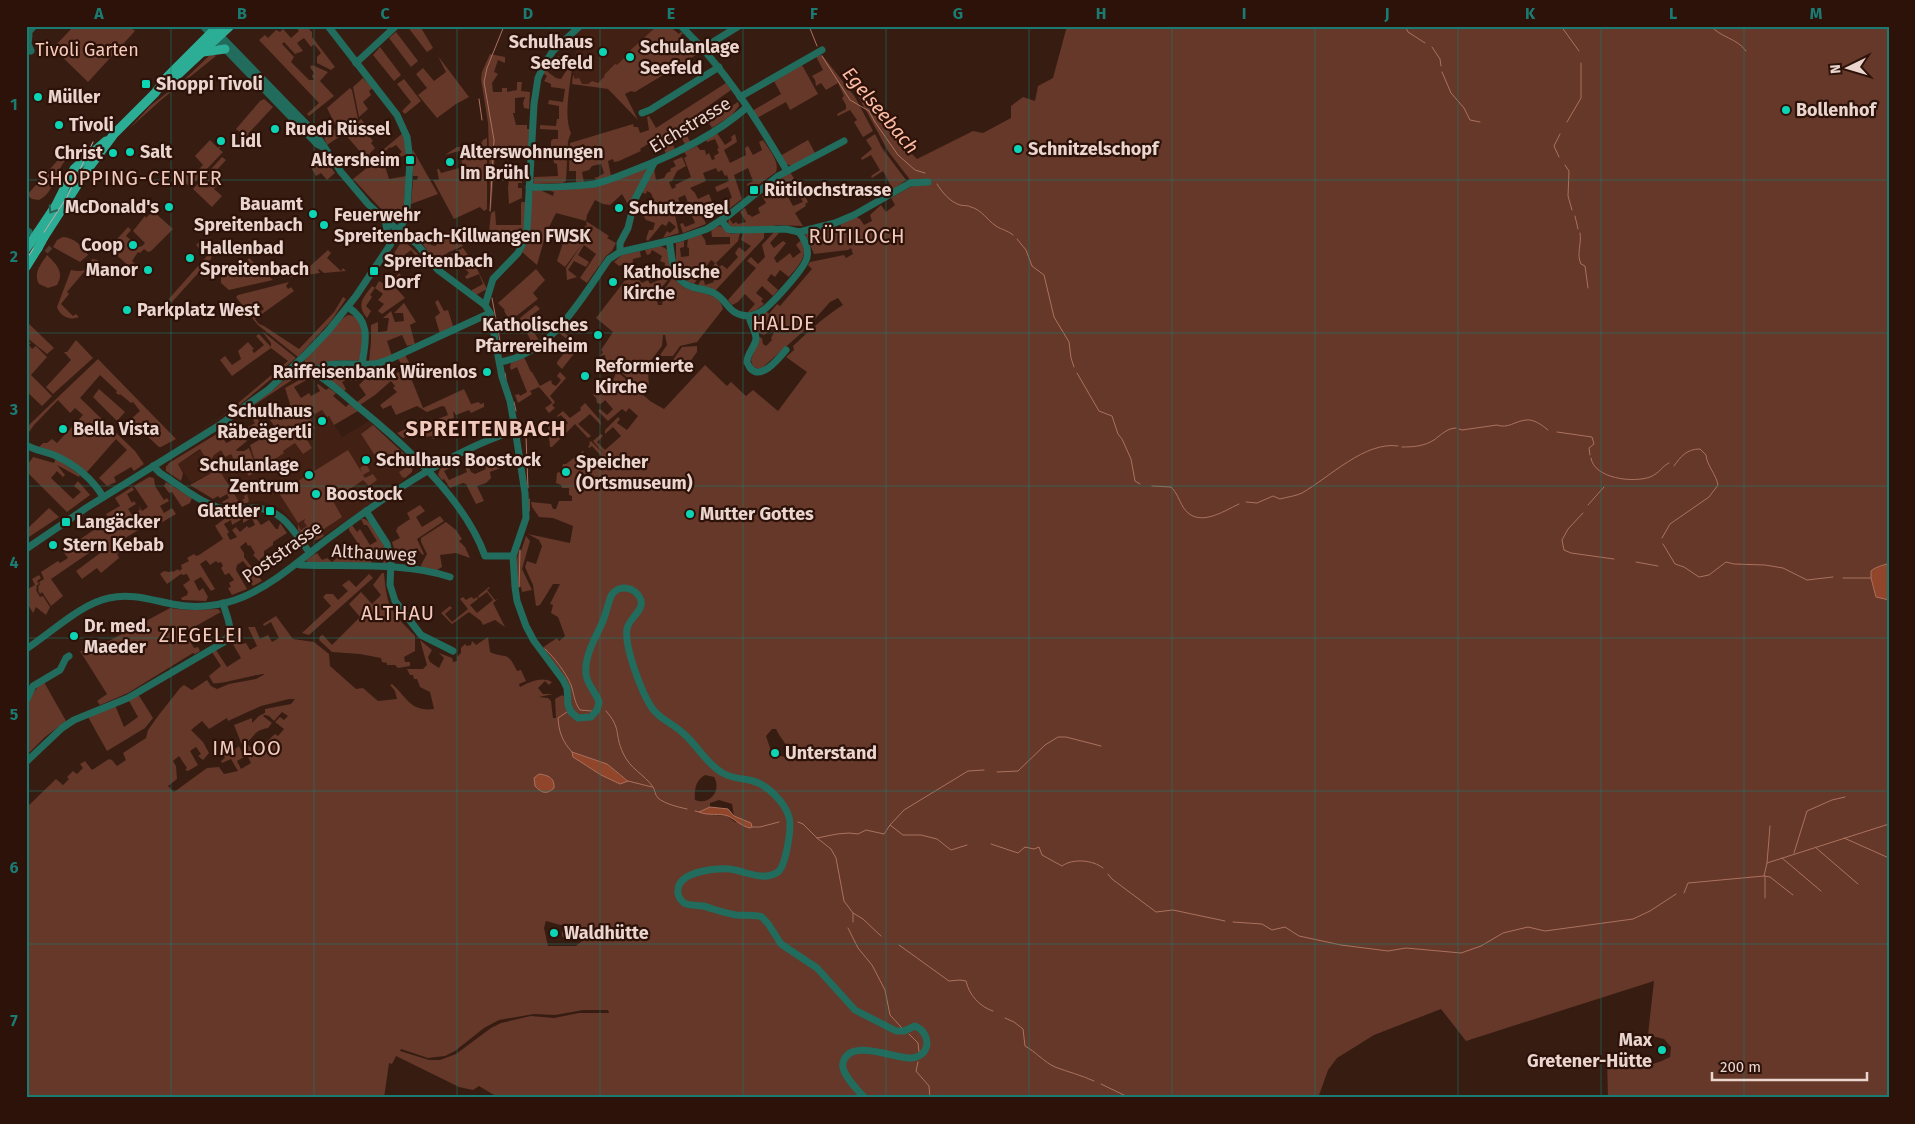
<svg xmlns="http://www.w3.org/2000/svg" width="1915" height="1124" font-family="'Fira Sans',sans-serif">
<style>
.built{fill:#432014}
.green{fill:#653829;fill-rule:evenodd}
.water{fill:#91462c;stroke:#ac715d}
.lines{fill:none;stroke-linecap:round;stroke-linejoin:round}
.stream{stroke:#ac715d;stroke-width:1}
.minor-tunnel{stroke:#52382e;stroke-width:7;stroke-dasharray:7 3.5;stroke-linecap:butt}
.minor{stroke:#226c5d;stroke-width:7}
.major{stroke:#2cae96;stroke-width:9}
.tram{stroke:#c3ada6;stroke-width:1}
.major-bridge{stroke:#2cae96;stroke-width:9}
.oneway{stroke:#2c6050}
.grid{fill:none;stroke:#1a7b73;stroke-width:1;stroke-opacity:0.55}
.poi-dot{fill:#0cd5b5;stroke:#2d1209;stroke-width:2}
.labels{text-anchor:middle;stroke-width:4.5;stroke-linejoin:round;paint-order:stroke}
.poi-label{font-size:18px;font-weight:bold;fill:#ead6cf;stroke:#2d1209;text-anchor:start}
.park-label{font-size:18px;fill:#f8cbbb;stroke:#2d1209}
.street-label{font-size:18px;fill:#ead6cf;stroke:#2d1209}
.water-label{font-size:19px;font-style:italic;fill:#febca5;stroke:#2d1209}
.quarter-label{font-size:20px;letter-spacing:1px;fill:#f1cabd;stroke:#2d1209}
.district-label{font-size:22px;font-weight:bold;letter-spacing:1px;fill:#f1cabd;stroke:#2d1209}
.neatline{fill:none;stroke:#1a7b73;stroke-width:2}
.grid-label{font-size:16px;text-anchor:middle;font-weight:bold;fill:#1a7b73}
</style>
<rect width="100%" height="100%" fill="#371c12"/>
<g class="built">
<polygon points="584,26 668,26 691,51 675,66 676,67 635,92 572,84 577,36 575,34"/>
<polygon points="322,410 329,416 342,437 369,421 373,425 361,434 381,465 399,454 407,467 403,478 405,478 400,484 324,536 320,531 301,530 281,509 261,501 237,504 215,471 191,483 178,464 223,437 226,443 231,440 237,451 251,451"/>
</g>
<g class="green">
<polygon points="74,26 129,26 135,31 88,82 53,48"/>
<polygon points="295,26 306,26 312,32 312,37 335,67 331,70 317,63 317,57 321,53 314,44 311,47 304,38 297,43 303,51 295,54 284,42 282,44 294,57 291,62 309,80 314,80 312,76 314,73 310,67 312,65 328,72 320,81 334,96 309,116 307,114 319,103 259,40 265,35 268,38 276,30 280,32 283,29 291,38 299,31"/>
<polygon points="407,26 420,26 433,48 427,52"/>
<polygon points="657,26 669,26 679,34 681,32 683,33 680,36 687,42 690,40 692,42 689,45 697,52 700,50 701,52 635,92 631,91 625,94 638,120 608,89 572,84 573,75 575,79 579,78 582,84 588,84 592,81 598,83 605,76 604,75 615,64 617,65 625,57 624,56"/>
<path d="M1067,26H1889V563L1871,577L1876,597L1889,600V1098H1608L1607,1057C1634,1065 1643,1071 1670,1057L1671,1047L1664,1039L1648,1035L1654,981L1466,1041L1441,1009L1374,1035L1337,1058L1328,1070L1318,1098H499L479,1086L473,1090L459,1087L396,1056L392,1064L389,1063L384,1098H26V808L56,779L63,785L69,779L67,777L73,771L77,774L83,768L80,764L85,761L92,770L109,759L112,760L117,766L126,760L123,753L146,738L148,730L158,716L180,688L184,685L192,690L207,680L211,686L217,689L229,684L256,679L265,674C254,674 220,685 213,683L209,676L221,666L212,652L216,650L227,667L241,658L231,641L238,638L242,644L246,643L250,650L257,646L248,627H255L260,639L268,635L272,642L279,638L271,622L264,626L263,624L276,616L293,639L314,642L329,654L330,666L356,689L363,688L378,701L397,699L395,691L390,685L392,684C407,697 410,712 434,709L430,692L420,687L417,679H414L413,675H410L407,669H423L427,665L420,640L432,650L428,657L430,662L439,668L444,658L439,653L452,658L453,662L457,661V657L461,653V648L465,644L467,646L471,645L472,641L476,645L488,637L490,652C507,660 506,649 517,671L521,670L526,681L519,684L520,687C530,682 541,676 552,682L549,685L545,681L538,688L543,694H553L539,697L548,698L551,701L553,718H556L555,699L562,695L566,698L570,692L542,648L557,638L559,641L565,636L558,617L551,613L553,605L550,604L560,584H553L540,605L536,606L533,585L525,567L527,561L536,564L542,546L539,540L528,534L570,543L573,526L553,518L539,517L532,507L531,502L551,504L553,509H556L559,501H572V496L569,495V488H562L561,485L556,483L557,473L559,472L569,476L571,471L564,468L562,469L563,464H566L583,451L584,452L576,459L585,469L601,456L592,446L589,448L588,447L590,444L589,443L591,441L605,455L593,441L601,434L603,436L597,442L605,450L621,436L613,427L605,434V430L618,417L620,419L617,423L627,430L638,416L629,408L626,412L622,409L608,421L598,411L600,409L607,415L613,409L605,400L601,404L597,403L596,398L593,395L599,389L594,385V383L608,381L612,383L616,373H619L650,401L664,409L705,365L727,386L731,382L746,396L753,390L778,411L807,372L786,357L794,350L793,346C809,331 825,316 843,305L838,298L830,302L807,328L761,369L753,367L751,360L759,337L762,338L763,344L766,346L772,340L771,338L775,331L773,329L764,335L759,333L753,319L766,311L769,314L777,304L780,306L812,269L808,265L810,262L844,255L846,258L853,254L851,248L848,250L814,254L805,233L821,229L823,234L827,233L826,230L832,225L836,232L842,230L840,223L856,217L860,219L864,225L872,221L870,215L881,205L886,212L895,205L891,198L914,185L888,151L857,94L864,90L887,129L917,159L973,131L983,133L1011,118V106L1023,97L1035,101L1038,86L1053,78ZM289,699H295L291,704L265,709V713L259,716L252,723V718L234,725L242,745C255,739 251,731 268,728L272,723L263,716L264,715L269,716L274,721L282,712L288,716L284,720L280,717L275,722L284,729L278,736L275,734L258,750H254L247,744L243,747L251,763L241,769L237,761L244,757L239,746L230,753L228,749L222,752L225,758L221,761L222,763L231,759L238,771L224,774L219,767L207,768L174,792L168,786L177,779L176,766L173,761L179,756L187,768L185,770L188,771L198,765L190,751L196,747L201,754L198,756L203,760L209,753L203,742L191,730L202,721L209,729L227,718L228,721L261,706ZM772,729H776C780,738 788,745 790,754C782,760 778,754 771,751L766,736ZM572,752L607,764L628,780L620,784L601,775L573,757ZM705,775L714,777C722,790 710,806 695,800C694,789 696,780 705,775ZM719,800L732,804L734,816L750,823L735,822L727,816L713,815L701,811L710,807V803ZM546,921L586,932V936L577,933L570,938L564,931L562,932V936L567,941L583,940L576,946H548L544,928ZM583,1010H608L609,1013H579L554,1018L531,1016L501,1023L491,1028L456,1054L440,1060H429L400,1051L401,1049L428,1058L445,1056L455,1051L484,1028L499,1020L534,1014L555,1015Z"/>
<polygon points="396,32 418,61 411,67 389,38"/>
<polygon points="380,47 401,75 394,81 373,55"/>
<polygon points="211,54 213,54 216,56 161,100 130,128 150,106 186,78"/>
<polygon points="490,54 505,57 505,63 498,60 494,72 498,74 492,83 493,92 502,92 502,88 507,88 507,92 517,90 517,82 522,82 521,91 530,92 529,109 524,108 523,103 525,97 515,98 515,113 513,113 516,125 527,125 527,129 530,129 529,148 512,155 495,155 491,210 488,123 481,79 482,72"/>
<polygon points="822,55 855,97 873,131 863,137 854,122 857,120 850,110 838,116 837,114 846,109 846,105 842,98 844,96 838,83 826,90 821,83 816,86 815,80 812,76 823,70 816,56"/>
<polygon points="438,56 469,97 456,104 437,118 418,95 427,88 416,74 423,68 434,81 446,72"/>
<path d="M558,56L561,58L563,56L573,61C571,81 563,115 571,133L568,141L566,181L563,183L533,184L534,177L558,176L557,164L554,163L553,157H548V154L551,153V141L553,139H558V130L540,129V125L556,126L557,119H559V106L548,104L549,100L563,102L565,89L551,87V84L544,81L547,76L543,73L549,64L551,66L548,72L556,78L561,79L568,68L556,59Z"/>
<polygon points="802,65 818,94 790,110 786,102 757,118 752,111 781,94 774,81"/>
<polygon points="363,78 373,88 369,91 371,95 363,102 368,109 359,117 353,87"/>
<polygon points="404,79 421,101 405,114 402,111 411,102 397,84"/>
<polygon points="726,83 731,90 700,112 705,120 685,131 690,142 685,145 680,134 671,139 675,150 666,154 662,143 658,146 656,141 653,141 640,149 641,151 619,161 614,162 613,159 608,161 611,176 597,180 594,178 598,177 604,173 601,164 592,166 589,170 582,172 584,182 576,182 576,171 569,171 570,143 633,124 634,127 638,127 640,133 649,130 647,117 649,116 656,128"/>
<polygon points="350,88 352,90 358,119 342,135 327,145 324,138 327,134 337,128 327,108"/>
<polygon points="264,99 273,107 248,134 251,137 247,138 236,129 260,101"/>
<polygon points="738,102 739,106 732,115 712,128 708,121"/>
<polygon points="361,119 370,130 367,133 373,141 371,143 375,148 370,153 368,161 345,134"/>
<polygon points="403,133 407,155 395,158 402,152 396,145 391,148 390,147 379,157 384,163 389,179 406,176 403,215 401,219 396,220 381,209 353,179 373,163 371,160"/>
<path d="M717,133L725,145L732,140L731,137L735,134L737,142L724,150L730,163L746,155L745,148L748,146L753,155L762,150L759,142L763,140C769,150 780,161 776,172L750,191L747,184L753,181L748,168L734,175L742,199L724,213L720,206L729,202L728,199L732,198L728,187L717,192L715,187L729,181L727,175L725,176L722,170L718,172L716,168L703,173L706,181L690,188L695,193L698,199L709,194L713,204L700,209L706,224L683,233L680,224L683,223L685,227L695,223L691,213L684,215L683,211L685,210L684,207L689,205L685,195L678,198L681,205L674,211L679,233L663,238L667,231L670,233L676,227L669,221L666,226L662,224L648,241L646,239L649,230H653L655,223L646,220L642,214L648,207L655,208L654,211L661,213L666,203L659,201L658,206L650,204L653,198L651,193L647,191L646,194L641,192L654,168L656,180L664,178L667,173L671,171L670,169L676,166L673,161L682,157L686,166L677,171L672,181L669,182L672,189L676,187L675,185L691,177L684,158L687,156L684,152L697,146L700,150H705L706,155L709,153L712,160L715,159L714,156L719,153L717,149L719,148L715,139L707,142L706,140Z"/>
<polygon points="875,134 882,148 906,180 893,190 883,171 872,178 871,176 880,170 871,155 862,160 861,158 872,149 866,140"/>
<polygon points="487,138 487,209 484,211 480,207 454,219 433,180 439,180 437,169 439,169 441,173 463,167 459,151 445,155 457,147 473,147 480,145 483,140"/>
<polygon points="210,140 218,148 226,141 219,149 223,152 190,187 177,175 182,170 191,179 195,178 196,172 203,165 195,156"/>
<polygon points="808,140 815,153 792,166 786,164 780,156"/>
<polygon points="413,150 438,194 411,204 413,180 417,180 418,176 413,176"/>
<path d="M65,152L70,156C55,167 56,192 39,200L32,199L27,195Z"/>
<polygon points="222,157 226,160 213,174 216,178 219,178 221,180 214,189 222,196 212,207 193,189"/>
<polygon points="316,162 328,163 335,173 327,180 321,173 316,176 310,166"/>
<polygon points="648,167 630,208 622,194 610,205 603,204 595,200 587,215 586,221 609,236 607,238 616,243 612,251 606,256 587,283 580,278 596,254 584,245 578,255 589,262 586,267 574,261 568,270 577,277 567,280 566,268 582,244 565,267 557,261 566,234 576,237 584,241 588,235 583,240 581,238 584,227 587,225 586,221 556,213 546,233 537,265 522,252 533,190 538,189 553,196 554,192 542,188 567,188"/>
<polygon points="522,168 522,183 518,183 518,188 522,188 522,198 509,204 508,188 510,169"/>
<polygon points="790,172 799,186 786,193 793,206 803,202 799,195 803,192 808,202 805,204 806,206 795,213 803,226 777,225 773,226 732,227 728,225 729,218 733,224 736,222 738,224 746,222 740,212 745,208 748,215 750,215 752,217 760,213 758,208 766,203 762,196 764,194 767,198 769,197 766,192 768,191 772,197 778,193 774,185 776,181"/>
<polygon points="522,202 526,202 525,228 522,231 489,231 491,213 495,211 496,225 521,225 521,203"/>
<polygon points="153,211 173,229 151,251 148,252 144,249 140,253 138,252 132,261 136,265 132,269 109,248 128,227 131,230 126,236 139,247 142,246 145,243 133,231 145,216 146,218"/>
<polygon points="720,226 731,234 740,233 738,241 716,263 719,267 722,265 727,269 738,257 735,253 739,247 745,252 751,246 741,240 743,233 764,233 764,238 715,291 698,285 703,277 705,285 714,282 712,268 715,263 711,260 694,284 688,282 682,276 682,273 684,273 684,264 676,264 676,243 684,241 684,247 680,248 681,257 689,256 689,248 687,247 688,238 701,234 705,240 706,245 730,244 730,237 712,237 711,229"/>
<polygon points="453,230 456,232 463,246 449,252 435,261 421,242 426,239 431,245 435,246 443,240 443,238 446,233"/>
<path d="M774,232L779,233L770,243L774,248L783,241L786,243L774,258L777,263L790,253L793,258L801,252L796,245L801,240C809,256 799,265 789,277L780,270L775,277L771,274L767,280L778,290L773,296L762,286L756,293L763,299L761,301L764,304L756,310L747,313L755,304L745,294L738,302L732,305L728,300L756,268L747,261L751,257L758,264L765,257L762,245Z"/>
<path d="M63,237C73,237 84,247 88,255L80,262L53,247L57,240Z"/>
<polygon points="199,242 212,254 211,259 172,302 166,302 207,256 196,245"/>
<polygon points="401,242 405,242 418,254 416,256 411,250 394,263 390,260"/>
<path d="M661,246L668,250L672,275L661,288L659,287L654,290L653,296L657,300L658,305H662L664,290L673,277C676,280 679,284 682,286C694,295 719,290 723,309L697,342L680,346L673,356H662L660,355L667,345L665,335H663L662,346L646,367L621,371L606,361L605,355L600,356L603,352L601,350L613,332L596,318L630,274L628,270L621,265L619,266L614,262L622,255L640,251L641,257L633,259L632,269L635,271L633,274L642,283L648,280L650,284L661,279L659,275L664,274L665,263L660,261L662,256L652,250L650,254L647,255L645,250Z"/>
<polygon points="463,248 475,265 487,289 476,295 472,291 472,290 483,284 479,274 467,279 465,277 469,273 451,254"/>
<polygon points="328,250 331,253 327,258 341,271 343,268 346,271 324,273 319,269 318,270 320,273 292,277 288,276 308,268"/>
<path d="M47,255C56,264 65,272 57,285L48,288L39,284C33,273 41,264 47,255Z"/>
<polygon points="249,258 273,280 229,290 221,283 221,274 231,264 238,271"/>
<path d="M92,259L98,260V262L87,275L84,272L67,292L69,294L61,304L73,316L76,314L79,317C69,321 60,316 57,307L71,270C82,273 89,270 92,259Z"/>
<polygon points="536,269 545,280 533,293 538,299 510,321 504,311 505,310 498,303"/>
<path d="M399,273L403,278L396,288L405,298L382,314L378,311L384,304L378,300L383,294L375,288L370,295L372,297L366,306L371,311L367,318C356,304 363,298 372,286L375,288L379,281L389,287Z"/>
<polygon points="289,282 286,286 288,289 291,287 294,291 255,319 259,324 264,326 299,349 334,312 343,297 346,299 331,321 298,357 258,325 252,318 264,309 260,303 247,311 236,297 238,295"/>
<polygon points="438,300 444,311 448,310 453,326 455,326 440,334 435,317 440,313 435,302"/>
<polygon points="404,303 416,322 410,325 415,344 407,346 402,335 387,341 392,356 369,362 371,342 371,325 378,322 378,332 387,331 389,318 383,318 391,311 395,322 404,321 403,313 394,313"/>
<polygon points="536,305 540,309 532,315 538,324 532,329 540,342 532,347 530,339 520,318"/>
<path d="M348,315C368,315 362,349 361,361C343,360 328,359 312,368L304,361L343,318Z"/>
<polygon points="26,321 54,348 47,354 26,337"/>
<polygon points="561,330 580,346 562,369 557,364 557,362 572,343 559,333"/>
<polygon points="262,331 296,358 240,405 184,441 224,415 288,361 271,348 232,376 220,360 225,356 232,365 241,359 238,351 248,342 254,349 252,350 254,353 264,345 256,336 259,334 271,347 271,343"/>
<polygon points="26,339 31,343 29,345 32,349 36,346 47,357 31,375 52,396 42,406 26,391"/>
<polygon points="76,340 93,358 53,394 46,387 71,360 64,352 67,352"/>
<polygon points="697,346 697,352 689,363 684,360 682,362 678,359 675,361 673,360 682,347"/>
<polygon points="405,355 411,366 407,368 423,408 464,389 471,404 479,402 480,404 484,403 484,407 471,413 469,410 456,415 453,411 454,418 447,421 444,426 449,432 433,439 432,436 425,437 420,430 403,438 397,433 408,428 407,425 422,418 425,424 448,415 445,407 442,406 427,412 417,406 396,415 391,405 383,409 380,405 397,392 393,388 395,386 391,381 375,395 360,405 357,402 366,395 359,385 365,379 363,377 356,381 354,379 351,381 349,378 342,382 346,389 343,392 320,374 319,370 325,368 381,365 386,376 390,374 392,375 404,370 398,358"/>
<polygon points="524,357 531,372 532,372 540,386 551,380 552,384 556,386 561,380 557,376 560,372 566,378 550,396 555,402 552,405 555,408 549,413 545,408 552,403 551,401 539,387 530,391 532,394 518,403 515,395 519,394 520,396 527,392 517,367 511,370 510,367 511,363"/>
<polygon points="98,359 176,439 161,447 159,447 130,420 140,411 133,402 131,403 120,394 119,395 116,393 117,391 100,375 80,398 135,451 144,464 134,471 131,467 114,477 116,482 107,486 99,478 127,450 116,439 87,472 61,456 39,447 43,443 47,443 52,439 57,443 83,415 75,408 70,413 58,400 34,425 26,436 26,429 31,423"/>
<polygon points="303,363 309,368 309,371 298,376 241,414 273,390"/>
<polygon points="648,371 649,387 642,391 622,373"/>
<polygon points="308,375 313,375 311,380 308,379 294,387 301,398 309,393 311,396 320,391 317,385 318,384 326,390 329,388 336,393 333,396 346,407 349,404 358,411 334,425 329,416 327,417 322,410 310,417 315,428 312,430 314,435 307,440 312,448 303,454 295,443 283,451 284,453 258,470 250,445 259,440 255,434 247,439 242,431 255,423 253,420 256,417 271,437 279,433 270,420 275,417 279,420 282,420 287,416 289,410 286,407 290,404 285,388"/>
<polygon points="99,389 125,412 117,421 93,397"/>
<polygon points="585,403 600,420 601,425 590,414 578,424 591,436 588,438 575,424 552,447 550,447 548,427 550,424 557,432 568,423 561,415 558,417 557,416 563,411 570,418 581,410 580,408"/>
<polygon points="235,422 247,441 236,450 237,451 244,451 249,448 257,470 249,476 244,469 240,471 231,454 225,457 221,450 214,455 207,466 208,462 200,449 178,464 183,473 181,481 166,471 166,467 169,463 220,432 226,443 231,441 230,439 238,434 232,424"/>
<polygon points="373,425 413,462 412,472 405,478 402,477 399,472 407,467 399,454 381,465 361,434"/>
<path d="M348,450L362,473L360,468L366,464L370,471L363,475L365,478L373,474L377,480L369,486L363,480L333,501L342,517L321,531L324,536C313,544 306,540 298,530V525L301,530L307,526L304,522L305,519L298,523L279,493Z"/>
<polygon points="33,457 54,463 56,458 80,475 79,477 57,465 65,475 63,477 57,471 51,478 73,499 81,492 74,486 78,481 90,495 67,512 26,471 26,467"/>
<polygon points="213,460 239,502 245,498 244,496 247,494 249,501 247,503 223,503 222,502 229,498 227,494 220,498 218,496 213,499 190,485 215,471 211,466"/>
<polygon points="499,460 503,467 490,472 491,478 486,483 477,486 484,501 476,504 466,484 463,483 450,488 444,479 442,480 438,475 440,469 450,463 452,467 444,471 449,480 467,472 463,462 466,461 471,472 475,474 486,469 485,466"/>
<polygon points="149,477 154,478 155,486 164,500 167,498 169,501 160,506 164,513 172,508 176,514 161,523 157,519 120,541 124,550 117,554 119,558 101,573 97,568 82,579 76,571 107,548 102,542 92,548 89,553 51,579 63,596 51,606 42,592 40,594 38,590 39,589 38,587 40,584 39,582 44,579 41,572 58,561 60,563 68,558 63,551 101,525 104,526 111,522 106,514 120,506 115,498 132,487 134,490 127,494 132,503 134,501 136,504 128,509 132,515 140,510 139,506 142,511 148,507 134,486"/>
<polygon points="166,482 192,498 190,503 182,507 172,492 169,493 164,486"/>
<polygon points="420,505 425,511 416,517 422,527 440,516 444,521 417,539 424,554 423,555 417,549 407,557 405,555 398,561 392,542 400,538 396,531 398,527 410,519 407,513"/>
<polygon points="49,508 59,517 26,539 26,530"/>
<polygon points="232,513 241,513 242,519 232,525 231,520 224,524 229,532 227,534 230,540 237,537 232,530 236,527 240,532 247,526 249,528 255,525 252,518 243,523 243,513 255,513 256,518 261,525 269,520 276,529 278,529 280,523 287,533 273,542 273,545 264,551 264,556 260,559 260,562 253,555 255,553 250,545 248,546 246,542 240,547 244,553 244,557 262,581 253,586 250,582 247,584 240,572 248,567 243,561 237,565 236,570 247,589 232,595 228,588 231,587 229,583 234,580 229,573 225,575 221,568 223,566 221,562 218,563 216,561 210,565 206,560 200,564 215,589 211,591 201,577 194,581 199,591 203,588 208,597 206,601 182,600 181,598 187,595 188,592 183,585 190,580 187,574 183,575 181,574 167,584 160,574 164,571 169,572 172,571 173,572 178,569 179,571 182,569 181,565 189,561 187,558 194,554 196,556 199,555 223,539 215,526"/>
<path d="M361,519H365C377,527 390,550 386,564L383,563V555L377,554L376,557H372L371,565L308,563L306,560L317,553L322,560L327,558L332,562L357,542L349,530V528L352,525L357,532L360,529L370,545L377,541L367,525H364Z"/>
<polygon points="446,522 456,530 462,539 459,541 465,547 470,558 456,553 440,555 442,567 437,570 422,568 421,565 427,554 421,542 421,538"/>
<polygon points="526,536 530,541 522,569 532,590 522,592 521,587 517,587 516,563 519,550 521,551"/>
<path d="M382,573H384C387,609 391,611 415,636V651L404,657L405,662H410V666L398,668L395,665H387V663L382,662L381,658L360,654L332,652L319,640L320,636L323,635L332,645L360,617L349,604L361,592L372,604L381,595L373,585Z"/>
<polygon points="369,574 373,578 309,635 302,633 331,606 323,597 326,594 333,594 338,600 348,591 342,585 349,580 356,587"/>
<polygon points="39,575 41,578 37,581 39,584 36,586 37,588 36,590 40,597 43,596 50,607 46,615 36,607 33,613 26,601 26,590 35,585 32,579"/>
<polygon points="489,587 490,588 487,590 495,600 498,599 493,603 505,627 495,620 483,625 481,621 469,612 452,624 441,613 450,606 452,608 445,614 452,622 468,609 460,599 463,597 466,600 471,597 474,599 477,597 478,599 470,605 477,613 493,600 487,592 479,598 478,596"/>
<polygon points="170,608 186,610 218,609 221,612 185,632 194,648 198,647 200,651 195,654 193,653 128,693 100,705 97,701 107,694 80,651 94,649"/>
<path d="M44,682L66,721L45,737L26,756V729L28,728C21,716 32,688 44,682Z"/>
<polygon points="138,694 153,718 145,728 107,751 88,717 115,705 124,727 138,717 128,699"/>
</g>
<g class="water">
<path d="M1889,563V600L1876,597L1871,578V571C1877,566 1882,566 1889,563Z"/>
<polygon points="572,752 607,764 628,781 620,784 601,775 573,757"/>
<path d="M539,774C548,775 555,778 554,788C547,795 541,793 535,786L534,778Z"/>
<path d="M710,807L728,809L734,816L751,823L752,827L750,828C741,826 736,820 728,816C719,813 708,816 699,812Z"/>
</g>
<g class="lines">
<g class="stream">
<polyline points="809,26 817,46"/>
<polyline points="1405,26 1408,32 1425,43"/>
<polyline points="1561,26 1579,51"/>
<path d="M1711,26C1721,38 1737,38 1746,51"/>
<polyline points="1432,47 1440,59 1441,66"/>
<polyline points="822,56 850,100 869,111 875,122 898,155 915,170 925,173"/>
<polyline points="1442,72 1451,93 1464,108 1470,120 1480,122"/>
<polyline points="479,99 482,120"/>
<polyline points="1567,122 1581,98 1581,63"/>
<polyline points="1559,157 1554,146 1560,134"/>
<polyline points="1565,165 1569,171 1568,196 1572,210"/>
<path d="M937,184C942,192 950,202 960,205C963,206 968,205 971,207C982,210 987,220 996,226C1002,230 1007,230 1013,235"/>
<polyline points="490,211 494,140 484,82 487,68 504,26"/>
<polyline points="1575,216 1578,229"/>
<path d="M1580,233C1582,244 1576,254 1581,264L1585,266L1588,288"/>
<polyline points="1017,239 1026,250 1032,266 1044,275 1054,317 1069,342 1071,358 1074,367"/>
<polyline points="492,298 502,352"/>
<polyline points="505,373 506,379"/>
<polyline points="1077,373 1099,411 1112,416 1118,434 1122,439 1131,459 1135,481 1140,484"/>
<polyline points="514,402 516,411"/>
<path d="M1459,429L1462,430L1497,425C1508,429 1515,421 1526,420C1534,419 1542,425 1548,430"/>
<polyline points="1557,432 1592,437 1594,444 1589,448 1590,455"/>
<polyline points="526,436 528,488"/>
<path d="M1402,447C1415,447 1424,446 1434,440C1441,435 1447,428 1456,428"/>
<path d="M1591,458C1594,479 1634,483 1650,477C1660,473 1662,466 1669,463"/>
<path d="M1152,486L1171,487C1177,493 1179,500 1183,507C1197,529 1222,512 1239,504"/>
<polyline points="529,499 529,511"/>
<path d="M1246,502L1257,503L1273,496L1280,499C1287,497 1296,496 1302,493C1330,477 1365,441 1398,446"/>
<polyline points="1588,505 1604,487"/>
<polyline points="1583,513 1568,529 1562,540 1564,550 1571,553 1614,559"/>
<path d="M1662,538L1670,524L1709,497L1718,485C1716,474 1707,466 1706,455L1700,449C1687,449 1681,456 1674,466"/>
<polyline points="1663,544 1675,564 1684,567 1699,577 1709,575 1726,562 1734,564 1765,565 1783,568 1807,580 1833,577"/>
<polyline points="1636,562 1658,566"/>
<polyline points="1843,578 1871,578"/>
<polyline points="519,587 520,550"/>
<path d="M545,649C554,657 566,673 571,685C574,693 574,702 580,710L592,711"/>
<path d="M606,711C622,729 614,734 623,753C630,769 644,774 653,787C655,790 655,795 658,798C665,804 678,807 687,809"/>
<path d="M567,712L558,718C559,732 562,741 572,752"/>
<polyline points="997,772 1018,771 1045,745 1058,737 1066,737 1101,746"/>
<polyline points="628,781 652,787"/>
<polyline points="695,811 699,812"/>
<polyline points="798,822 803,824 817,838 831,849 836,858 844,901 853,913 863,919 881,936"/>
<polyline points="890,825 904,810 968,771 984,770"/>
<polyline points="752,827 760,827 779,822"/>
<polyline points="817,838 837,834 849,833 858,834 866,830 884,834 890,825 903,835 921,835 937,839 951,850 967,845"/>
<polyline points="1844,838 1889,858"/>
<path d="M991,844L1018,853L1025,847L1034,849L1039,847L1042,855L1062,866C1073,858 1093,860 1103,868"/>
<polyline points="1815,847 1858,884"/>
<polyline points="1794,853 1807,811 1832,800 1845,797"/>
<polyline points="1782,858 1821,891"/>
<polyline points="1767,863 1889,824"/>
<polyline points="1108,874 1112,879 1156,912 1173,910 1225,921"/>
<polyline points="1765,876 1770,877 1793,895"/>
<polyline points="1684,893 1688,883 1764,876"/>
<polyline points="1765,898 1765,876 1764,876 1767,863 1770,826"/>
<polyline points="853,922 853,913"/>
<polyline points="1233,922 1262,924 1272,930 1285,927 1299,936 1341,945 1388,951 1406,948 1461,953 1481,946 1503,933 1528,927 1545,931 1633,919 1650,911 1676,894"/>
<polyline points="848,928 858,948 872,965 885,990 890,1015 902,1028"/>
<path d="M899,945L949,981L960,980L966,981C969,995 980,1007 993,1011"/>
<path d="M1005,1018L1014,1022L1023,1029L1025,1046C1036,1052 1044,1062 1055,1067C1068,1072 1081,1075 1094,1081"/>
<polyline points="909,1034 918,1043 919,1052"/>
<polyline points="918,1062 916,1071 929,1086 930,1098"/>
<polyline points="1101,1084 1130,1098"/>
</g>
<polyline class="minor-tunnel" points="39,241 50,251"/>
<g class="minor">
<polyline points="203,26 317,144 323,147"/>
<path d="M211,26L315,133L341,172L368,204L385,220L417,244L438,270L485,305L490,313L502,377L510,401L515,429L525,493L526,518L513,556L515,587L517,601L526,626L534,641L563,680L567,688L568,705L571,712L578,718L591,717L597,710L599,702C596,692 587,685 586,674C584,656 596,637 603,621C606,613 608,604 611,596C618,583 636,587 641,600C644,611 628,619 627,629C624,646 641,690 650,705C658,719 673,723 684,734C697,745 706,763 721,772C731,779 742,778 753,781C768,785 785,803 789,817C792,827 786,865 778,872C763,882 745,871 730,869C716,868 679,871 678,890C677,894 680,900 684,903C689,906 697,905 703,906C714,909 724,913 736,915C744,916 754,914 762,917L769,925L781,944L817,968L855,1010L896,1031H904L915,1026C932,1033 931,1057 911,1058C895,1059 849,1037 843,1063C840,1072 859,1092 865,1098"/>
<path d="M681,26C724,68 757,119 787,171"/>
<polyline points="26,35 34,26"/>
<polyline points="29,35 28,44 31,51"/>
<polyline points="703,48 739,26"/>
<polyline points="356,63 396,26"/>
<polyline points="740,97 822,50"/>
<polyline points="642,113 650,110 719,67"/>
<path d="M529,187C545,188 578,186 594,184C608,181 621,175 634,170C674,155 714,136 746,108"/>
<polyline points="385,220 390,245"/>
<polyline points="721,220 728,229 732,230 786,229 799,232 835,223 854,215 910,183 928,182"/>
<polyline points="26,230 29,232"/>
<path d="M669,241C672,252 671,266 677,275C685,290 701,287 714,293C729,301 727,315 749,316C750,324 756,330 756,339C755,347 747,353 747,362C748,364 749,367 751,369C762,380 779,358 786,350"/>
<polyline points="620,252 620,243 628,228 635,199 654,163"/>
<polyline points="485,305 493,279 518,253 523,243 527,229 534,104 538,78 545,63 553,51 580,26"/>
<path d="M348,307C371,322 366,340 362,364"/>
<path d="M490,313L388,360C382,362 377,364 372,364C357,366 326,359 316,371L318,375C332,384 344,395 357,406C403,443 465,499 485,556H513"/>
<path d="M749,316C755,315 761,312 766,308C775,300 806,267 807,257C809,247 804,239 799,232"/>
<path d="M500,362C553,353 580,300 609,259L620,252L681,238L707,229L729,215L778,176L844,141"/>
<path d="M26,445C36,451 45,451 56,456C74,464 93,479 103,497"/>
<path d="M153,466L160,473C179,485 199,502 220,508C231,511 244,508 255,508C284,509 294,533 310,553"/>
<polyline points="366,511 387,544 391,561 390,585 395,601 421,635 453,651"/>
<polyline points="26,549 86,508 218,426 269,389 306,354 328,331 356,296 390,245 405,219 407,210 410,160 407,137 397,115 328,26"/>
<path d="M297,564L301,565C347,567 407,562 450,577"/>
<path d="M26,649C51,633 80,604 109,598C131,593 151,600 172,604C195,609 222,606 243,597C278,582 305,555 336,533C390,493 451,451 516,430"/>
<polyline points="26,701 33,686 60,670 66,658 69,656"/>
<path d="M26,762L62,728L74,720L128,698L224,642C235,628 227,619 223,603"/>
</g>
<g class="major">
<polyline points="203,52 225,49"/>
<polyline points="168,84 230,26"/>
<polyline points="38,232 56,205 74,169 106,141"/>
<polyline points="44,237 85,173 114,134 155,93 167,77 218,26"/>
<polyline points="26,249 31,242"/>
<polyline points="26,267 38,248"/>
</g>
<polyline class="tram" points="26,260 67,197 93,142"/>
<g class="major-bridge">
<polyline points="31,242 38,232"/>
<polyline points="38,248 44,237"/>
</g>
</g>
<defs><path id="oneway-chevron" d="M-2-3.5L2.5 0L-2 3.5" fill="none" stroke-width="1.6" stroke-linecap="round" stroke-linejoin="round" transform="scale(1.25)"/></defs>
<use class="oneway" href="#oneway-chevron" transform="translate(52 210) rotate(123)"/>
<path class="grid" d="M171,26V1098M314,26V1098M457,26V1098M600,26V1098M743,26V1098M886,26V1098M1029,26V1098M1172,26V1098M1315,26V1098M1458,26V1098M1601,26V1098M1744,26V1098M26,180H1889M26,333H1889M26,486H1889M26,638H1889M26,791H1889M26,944H1889"/>
<g class="poi-dot">
<circle cx="603" cy="52" r="5"/>
<circle cx="630" cy="57" r="5"/>
<rect x="141" y="79" width="10" height="10" rx="2.5"/>
<circle cx="38" cy="97" r="5"/>
<circle cx="1786" cy="110" r="5"/>
<circle cx="59" cy="125" r="5"/>
<circle cx="275" cy="129" r="5"/>
<circle cx="221" cy="141" r="5"/>
<circle cx="1018" cy="149" r="5"/>
<circle cx="130" cy="152" r="5"/>
<circle cx="113" cy="153" r="5"/>
<rect x="405" y="155" width="10" height="10" rx="2.5"/>
<circle cx="450" cy="162" r="5"/>
<rect x="749" y="185" width="10" height="10" rx="2.5"/>
<circle cx="169" cy="207" r="5"/>
<circle cx="619" cy="208" r="5"/>
<circle cx="313" cy="214" r="5"/>
<circle cx="324" cy="225" r="5"/>
<circle cx="133" cy="245" r="5"/>
<circle cx="190" cy="258" r="5"/>
<circle cx="148" cy="270" r="5"/>
<rect x="369" y="266" width="10" height="10" rx="2.5"/>
<circle cx="613" cy="282" r="5"/>
<circle cx="127" cy="310" r="5"/>
<circle cx="598" cy="335" r="5"/>
<circle cx="487" cy="372" r="5"/>
<circle cx="585" cy="376" r="5"/>
<circle cx="322" cy="421" r="5"/>
<circle cx="63" cy="429" r="5"/>
<circle cx="366" cy="460" r="5"/>
<circle cx="566" cy="472" r="5"/>
<circle cx="309" cy="475" r="5"/>
<circle cx="316" cy="494" r="5"/>
<rect x="265" y="506" width="10" height="10" rx="2.5"/>
<circle cx="690" cy="514" r="5"/>
<rect x="61" y="517" width="10" height="10" rx="2.5"/>
<circle cx="53" cy="545" r="5"/>
<circle cx="74" cy="636" r="5"/>
<circle cx="775" cy="753" r="5"/>
<circle cx="554" cy="933" r="5"/>
<circle cx="1662" cy="1050" r="5"/>
</g>
<g class="labels">
<g class="poi-label">
<text x="593" y="48" text-anchor="end">Schulhaus<tspan x="593" dy="21">Seefeld</tspan></text>
<text x="640" y="53">Schulanlage<tspan x="640" dy="21">Seefeld</tspan></text>
<text x="156" y="90">Shoppi Tivoli</text>
<text x="48" y="103">Müller</text>
<text x="1796" y="116">Bollenhof</text>
<text x="69" y="131">Tivoli</text>
<text x="285" y="135">Ruedi Rüssel</text>
<text x="231" y="147">Lidl</text>
<text x="1028" y="155">Schnitzelschopf</text>
<text x="140" y="158">Salt</text>
<text x="460" y="158">Alterswohnungen<tspan x="460" dy="21">Im Brühl</tspan></text>
<text x="103" y="159" text-anchor="end">Christ</text>
<text x="400" y="166" text-anchor="end">Altersheim</text>
<text x="764" y="196">Rütilochstrasse</text>
<text x="303" y="210" text-anchor="end">Bauamt<tspan x="303" dy="21">Spreitenbach</tspan></text>
<text x="159" y="213" text-anchor="end">McDonald's</text>
<text x="629" y="214">Schutzengel</text>
<text x="334" y="221">Feuerwehr<tspan x="334" dy="21">Spreitenbach-Killwangen FWSK</tspan></text>
<text x="123" y="251" text-anchor="end">Coop</text>
<text x="200" y="254">Hallenbad<tspan x="200" dy="21">Spreitenbach</tspan></text>
<text x="384" y="267">Spreitenbach<tspan x="384" dy="21">Dorf</tspan></text>
<text x="138" y="276" text-anchor="end">Manor</text>
<text x="623" y="278">Katholische<tspan x="623" dy="21">Kirche</tspan></text>
<text x="137" y="316">Parkplatz West</text>
<text x="588" y="331" text-anchor="end">Katholisches<tspan x="588" dy="21">Pfarrereiheim</tspan></text>
<text x="595" y="372">Reformierte<tspan x="595" dy="21">Kirche</tspan></text>
<text x="477" y="378" text-anchor="end">Raiffeisenbank Würenlos</text>
<text x="312" y="417" text-anchor="end">Schulhaus<tspan x="312" dy="21">Räbeägertli</tspan></text>
<text x="73" y="435">Bella Vista</text>
<text x="376" y="466">Schulhaus Boostock</text>
<text x="576" y="468">Speicher<tspan x="576" dy="21">(Ortsmuseum)</tspan></text>
<text x="299" y="471" text-anchor="end">Schulanlage<tspan x="299" dy="21">Zentrum</tspan></text>
<text x="326" y="500">Boostock</text>
<text x="260" y="517" text-anchor="end">Glattler</text>
<text x="700" y="520">Mutter Gottes</text>
<text x="76" y="528">Langäcker</text>
<text x="63" y="551">Stern Kebab</text>
<text x="84" y="632">Dr. med.<tspan x="84" dy="21">Maeder</tspan></text>
<text x="785" y="759">Unterstand</text>
<text x="564" y="939">Waldhütte</text>
<text x="1652" y="1046" text-anchor="end">Max<tspan x="1652" dy="21">Gretener-Hütte</tspan></text>
</g>
<g class="park-label">
<text x="87" y="56">Tivoli Garten</text>
</g>
<g class="street-label">
<text transform="translate(690 125) rotate(-31)" y="6">Eichstrasse</text>
<text transform="translate(282 552) rotate(-35)" y="6">Poststrasse</text>
<text transform="translate(374 553) rotate(3)" y="6">Althauweg</text>
</g>
<g class="water-label">
<text transform="translate(881 110) rotate(50)" y="7">Egelseebach</text>
</g>
<g class="quarter-label">
<text x="130" y="185">SHOPPING-CENTER</text>
<text x="857" y="243">RÜTILOCH</text>
<text x="784" y="330">HALDE</text>
<text x="398" y="620">ALTHAU</text>
<text x="201" y="642">ZIEGELEI</text>
<text x="247" y="755">IM LOO</text>
</g>
<g class="district-label">
<text x="486" y="436">SPREITENBACH</text>
</g>
</g>
<rect width="1915" height="1124" fill="none" stroke="#2d1209" stroke-width="55"/>
<g transform="translate(1848 68) rotate(265)" stroke="#2d1209" stroke-width="4" paint-order="stroke">
<path d="M0-4L9 19L0 12L-9 19Z" fill="#ead6cf"/>
<text y="-8" font-size="14" font-weight="bold" text-anchor="middle" fill="#ead6cf">N</text>
</g>
<path d="M1712 1072v8h155v-8" fill="none" stroke="#ead6cf" stroke-width="2.5"/>
<text x="1720" y="1072" font-size="15" fill="#ead6cf" stroke="#2d1209" stroke-width="4" paint-order="stroke">200 m</text>
<rect x="28" y="28" width="1860" height="1068" class="neatline"/>
<g class="grid-label">
<text x="99" y="19">A</text>
<text x="242" y="19">B</text>
<text x="385" y="19">C</text>
<text x="528" y="19">D</text>
<text x="671" y="19">E</text>
<text x="814" y="19">F</text>
<text x="958" y="19">G</text>
<text x="1101" y="19">H</text>
<text x="1244" y="19">I</text>
<text x="1387" y="19">J</text>
<text x="1530" y="19">K</text>
<text x="1673" y="19">L</text>
<text x="1816" y="19">M</text>
<text x="14" y="110">1</text>
<text x="14" y="262">2</text>
<text x="14" y="415">3</text>
<text x="14" y="568">4</text>
<text x="14" y="720">5</text>
<text x="14" y="873">6</text>
<text x="14" y="1026">7</text>
</g>
</svg>
